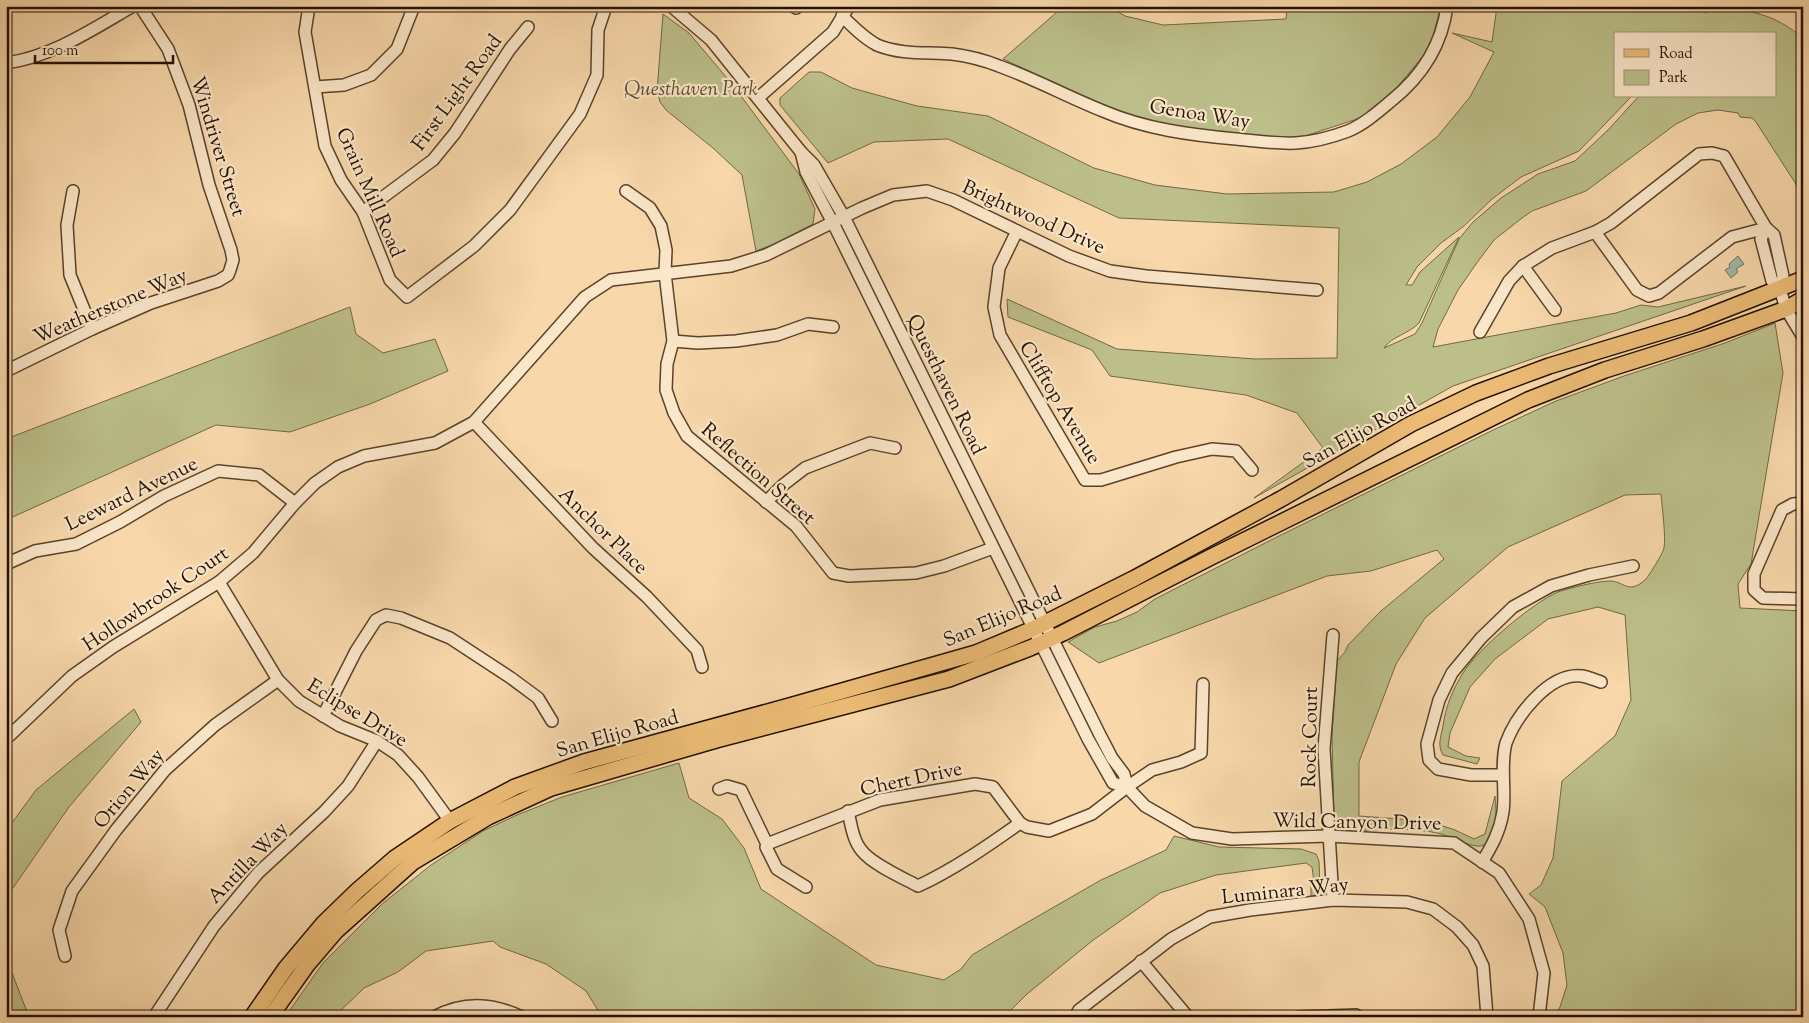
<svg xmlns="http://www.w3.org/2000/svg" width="1809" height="1023" font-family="'Sorts Mill Goudy',serif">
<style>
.green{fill:#bcbf8a;stroke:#706845;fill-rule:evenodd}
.water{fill:#9dbaa7;stroke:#6d7664}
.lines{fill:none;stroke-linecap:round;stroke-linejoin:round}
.minor-casing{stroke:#59432b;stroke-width:14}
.major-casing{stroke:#241100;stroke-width:18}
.minor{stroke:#fae6c8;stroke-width:11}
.major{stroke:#ecbc76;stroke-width:15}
.labels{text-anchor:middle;stroke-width:4.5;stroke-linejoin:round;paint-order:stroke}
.park-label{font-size:20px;font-style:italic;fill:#594e30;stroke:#fae6c8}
.street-label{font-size:20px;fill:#241100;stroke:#fae6c8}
</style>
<rect width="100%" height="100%" fill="#f8d8ab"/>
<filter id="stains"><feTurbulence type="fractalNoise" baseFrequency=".004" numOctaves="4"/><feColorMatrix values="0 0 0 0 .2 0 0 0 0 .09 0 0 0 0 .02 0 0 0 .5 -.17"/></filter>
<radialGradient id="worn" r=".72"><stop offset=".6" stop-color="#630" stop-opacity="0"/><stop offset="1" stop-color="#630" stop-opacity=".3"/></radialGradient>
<g class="green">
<polygon points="1064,6 1108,6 1125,16 1163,25 1286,19 1287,6 1441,6 1433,36 1424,55 1388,98 1365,115 1354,120 1308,135 1291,138 1202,132 1148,121 1115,111 1003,59"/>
<path d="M1497,6H1684L1707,13L1709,6H1714C1751,11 1773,13 1803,38V195L1756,122L1752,118L1740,117L1738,113L1718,110L1698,113L1676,124L1586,191L1532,211L1522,218L1494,240L1476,264L1458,290L1438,329L1433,347L1616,313L1641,305L1658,307L1746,286L1453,386L1254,498L1323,448L1297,413L1246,395L1110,376L1092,350L1008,317L1007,299L1117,349L1255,359L1337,358L1339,228L1119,218L948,139L874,142L828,163L780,105V98L809,72H821L852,88L917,106L988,116L1094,168L1155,185L1227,194L1334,192L1367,182L1401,164L1437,137L1470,97L1494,52L1452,33L1492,42ZM1615,34H1775V96H1639L1608,130L1575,161L1538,174L1501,198L1473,222L1459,239L1422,323L1415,334L1384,348C1392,336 1409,334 1419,323L1459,237L1420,272L1412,285H1406L1417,267L1441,243L1464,226L1492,199L1521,177L1579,151L1632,96H1615Z"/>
<polygon points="663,14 689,33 732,84 799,174 815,209 813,224 774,244 756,251 742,175 713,148 666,110 660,102 657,91"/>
<polygon points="350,307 356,334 383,353 435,339 448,371 370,404 290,432 216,425 6,520 6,439"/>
<path d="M1775,323L1783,373L1751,564L1738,584L1740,608L1803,611V1017H1554L1560,1007L1567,985L1563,953L1545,907L1529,894L1541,885L1553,858L1562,781L1615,736L1631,700L1625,615L1598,607L1548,619L1495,659L1470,687L1450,733L1448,747L1466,756L1480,758L1477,764L1443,755C1437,745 1441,737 1443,726C1445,708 1453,689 1463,673C1477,650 1532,603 1558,592C1569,588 1598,581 1610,581C1624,581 1628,595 1645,580C1649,576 1663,553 1664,548C1666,536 1662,507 1661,494L1625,495L1508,547L1425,618L1396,664L1359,762V816L1428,821L1455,830L1474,839L1485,834L1495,796C1496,809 1499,838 1484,845C1475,850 1452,837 1441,834C1411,826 1377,830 1346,831L1339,828L1334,820L1332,736L1337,661L1345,652L1348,645L1381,611L1444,559L1437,550L1371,571L1327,576L1099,663L1068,642L1095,627L1117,621L1137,612L1155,599L1273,539L1491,431L1556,401L1624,376L1725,343Z"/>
<polygon points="134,709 141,722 69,807 6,898 6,831 36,790"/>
<polygon points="679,763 689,798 722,819 744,848 761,889 876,965 944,980 961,969 972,955 1014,930 1101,880 1166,850 1174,836 1219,847 1301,849 1316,854 1319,861 1320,891 1316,895 1311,896 1311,884 1314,882 1312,867 1306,863 1216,875 1160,893 1092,941 1027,994 1004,1017 602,1017 586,991 546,964 500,947 493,941 426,951 398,972 364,988 334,1017 285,1017 323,963 382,904 431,865 483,831 517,815 562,797"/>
<polygon points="6,957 29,1017 6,1017"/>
</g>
<polygon class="water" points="1738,256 1744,264 1736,269 1738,272 1731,278 1725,270 1730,267 1729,264"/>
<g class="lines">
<g class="minor-casing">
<g id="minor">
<polyline points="309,6 305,32 325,146 341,180 363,212 390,280 407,297 474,246 510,210 580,114 597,75 598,30 606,6"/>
<polyline points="671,6 711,40 801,152 814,165 844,217 1099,733 1112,758 1124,774 1127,787"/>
<polyline points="793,6 796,8"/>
<path d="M842,16C853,27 864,38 877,45C901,55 927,52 952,54C968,56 984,60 999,66C1035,79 1068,97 1103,111C1145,129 1191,135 1236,139C1256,141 1276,144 1296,143C1312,142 1332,137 1348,131C1363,125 1378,112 1391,101C1421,77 1442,45 1447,6"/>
<path d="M6,63C52,57 93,29 133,6"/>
<polyline points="315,87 344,85 371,75 397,49 414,6"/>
<polyline points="758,98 833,32 849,6"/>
<polyline points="801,152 806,172 833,223 1088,739 1113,783 1127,787 1145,806 1192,833 1232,839 1329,836 1454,843 1499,873 1529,919 1544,973 1539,1017"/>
<polyline points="73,191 67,225 70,275 92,329"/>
<polyline points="626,191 650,208 661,226 666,250 665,273 673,341 667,364 666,390 674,413 687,436 796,526 833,573 849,576 916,573 944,566 993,548"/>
<polyline points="363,212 433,160 455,133 510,49 528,27"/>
<polyline points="1766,228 1761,239 1772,281 1780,289"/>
<polyline points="1017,231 999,268 994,307 1000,335 1085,480 1101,480 1176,457 1212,449 1236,451 1252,470"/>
<polyline points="1595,232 1637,290 1649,296 1659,293 1732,237 1766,228"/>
<polyline points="1523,266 1555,310"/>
<polyline points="1480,332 1509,281 1523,266 1552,248 1595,232 1611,223 1699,154 1712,153 1724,156 1766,228 1774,235 1783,276 1780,289 1786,309 1803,337"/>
<polyline points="673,341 698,343 736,341 777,335 808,324 833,327"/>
<polyline points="6,371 92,329 151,303 218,281 228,275 230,270 233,260 231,250 209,185 189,105 168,49 140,6"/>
<polyline points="474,422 593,548 647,597 697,650 702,667"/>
<polyline points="766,502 783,485 805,468 870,443 895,448"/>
<polyline points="1803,503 1793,504 1782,510 1754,574 1754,590 1763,598 1803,599"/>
<polyline points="6,564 35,551 76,544 120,522 164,496 218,471 259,475 295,503"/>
<polyline points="219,582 278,680 299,701 340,726 377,741 398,755 418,777 450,821"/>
<polyline points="323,716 356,651 376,620 386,615 401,618 450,638 511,678 538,698 552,721"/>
<polyline points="6,739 72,676 113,647 219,582 253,553 295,503 315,483 338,467 364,456 435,443 474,422 585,297 611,280 731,266 766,255 862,208 893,195 927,191 953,200 1069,256 1110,271 1146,276 1317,290"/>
<polyline points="1503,775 1471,775 1438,769 1429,760 1427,744 1439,700 1452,673 1481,638 1513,607 1551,586 1589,575 1633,566"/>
<polyline points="719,789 727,786 741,790 767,844 766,847 777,869 806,887"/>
<path d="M848,811C851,824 853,841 862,851C872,864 903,878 918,886C953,870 989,845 1020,823"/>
<polyline points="767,844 880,800 975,784 993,787 1020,823 1027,827 1049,831 1092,814 1127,787 1152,770 1181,762 1201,753 1203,684"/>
<path d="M1482,862C1492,846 1500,831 1503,812C1506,791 1500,764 1506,743C1516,716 1549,672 1582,676C1588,677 1595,680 1601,682"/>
<polyline points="1333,900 1324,749 1333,635"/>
<polyline points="65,956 59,930 72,891 116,830 165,770 215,725 278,680"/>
<polyline points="1141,961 1188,1017"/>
<polyline points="154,1017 214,926 258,873 324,812 348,786 377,741"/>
<path d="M434,1017C464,1001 492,1003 522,1017"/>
<polyline points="1075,1017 1079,1010 1171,939 1210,917 1250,910 1333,900 1407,902 1433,909 1457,927 1473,945 1483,966 1487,1017"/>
<polyline points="1299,1017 1356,1015 1359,1017"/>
</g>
</g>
<g class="major-casing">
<g id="major">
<polyline points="252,1017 286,968 323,924 357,891 395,858 450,821 515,787 584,762 793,705 976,653 1033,629 1135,578 1281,499 1411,424 1476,393 1549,366 1691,323 1803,279"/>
<polyline points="270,1017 307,965 336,931 413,862 488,817 551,788 716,740 949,679 1030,648 1063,633 1211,557 1528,400 1605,370 1703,339 1786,309 1803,299"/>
</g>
</g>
<use href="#minor" class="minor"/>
<use href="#major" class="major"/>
</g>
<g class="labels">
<g class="park-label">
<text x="691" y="95">Questhaven Park</text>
</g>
<g class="street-label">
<text transform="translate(456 92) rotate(-54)" y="7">First Light Road</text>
<text transform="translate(1200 113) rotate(9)" y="7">Genoa Way</text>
<text transform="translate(219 146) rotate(73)" y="7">Windriver Street</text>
<text transform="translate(371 192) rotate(66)" y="7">Grain Mill Road</text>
<text transform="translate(1034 216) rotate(24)" y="7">Brightwood Drive</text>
<text transform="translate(110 305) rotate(-23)" y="7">Weatherstone Way</text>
<text transform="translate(947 384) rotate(64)" y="7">Questhaven Road</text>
<text transform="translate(1061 402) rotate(59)" y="7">Clifftop Avenue</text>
<text transform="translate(1359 432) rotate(-29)" y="7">San Elijo Road</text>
<text transform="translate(759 473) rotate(41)" y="7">Reflection Street</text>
<text transform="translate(131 493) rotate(-26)" y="7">Leeward Avenue</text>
<text transform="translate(604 530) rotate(44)" y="7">Anchor Place</text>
<text transform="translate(155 598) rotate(-34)" y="7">Hollowbrook Court</text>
<text transform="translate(1002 616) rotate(-23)" y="7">San Elijo Road</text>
<text transform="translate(358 712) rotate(31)" y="7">Eclipse Drive</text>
<text transform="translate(617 733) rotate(-16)" y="7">San Elijo Road</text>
<text transform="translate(1309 737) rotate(-89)" y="7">Rock Court</text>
<text transform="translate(911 778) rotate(-12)" y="7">Chert Drive</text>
<text transform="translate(128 788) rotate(-50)" y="7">Orion Way</text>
<text transform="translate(1357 821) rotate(1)" y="7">Wild Canyon Drive</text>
<text transform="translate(247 862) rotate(-46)" y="7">Antilla Way</text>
<text transform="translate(1285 890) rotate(-6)" y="7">Luminara Way</text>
</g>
</g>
<rect width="1809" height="1023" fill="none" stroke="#f8d8ab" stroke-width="25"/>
<rect x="8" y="8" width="1794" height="1008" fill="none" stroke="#241100" stroke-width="2.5"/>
<rect x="12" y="12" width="1784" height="998" fill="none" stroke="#241100"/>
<rect x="1614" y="32" width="162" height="65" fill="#fae6c8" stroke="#a49178"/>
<rect x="1624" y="49" width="25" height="8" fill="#ecbc76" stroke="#a49178"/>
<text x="1659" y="58" font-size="15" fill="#241100">Road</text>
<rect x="1624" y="70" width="25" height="15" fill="#bcbf8a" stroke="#a49178"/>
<text x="1659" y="82" font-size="15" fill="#241100">Park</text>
<path d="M35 55v8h138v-8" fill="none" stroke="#241100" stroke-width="2.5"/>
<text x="42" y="55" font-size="15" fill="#241100" stroke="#fae6c8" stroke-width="4" paint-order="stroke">100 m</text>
<rect width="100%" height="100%" filter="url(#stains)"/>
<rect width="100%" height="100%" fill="url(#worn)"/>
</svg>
